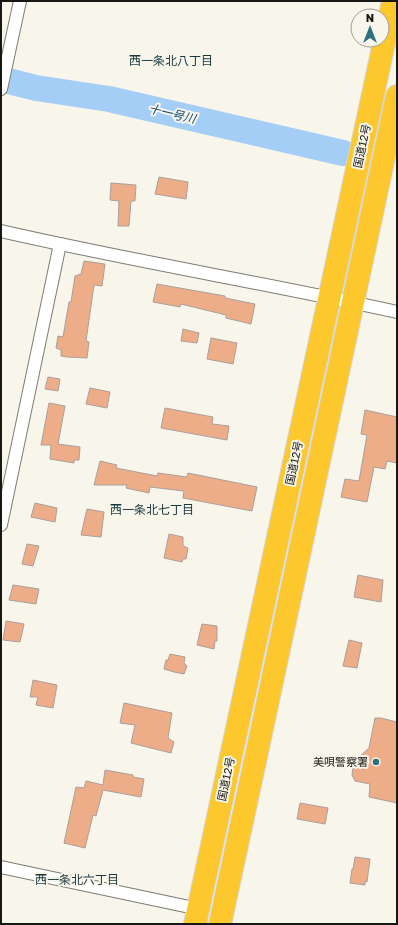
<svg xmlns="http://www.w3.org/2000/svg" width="398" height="925" font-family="'Golos Text','Noto Sans JP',sans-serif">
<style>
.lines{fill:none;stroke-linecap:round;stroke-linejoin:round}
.river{stroke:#a5cef7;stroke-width:26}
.building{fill:#eead89;stroke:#aa9f9a}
.street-casing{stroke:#7d7b71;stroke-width:14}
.highway-casing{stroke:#d5d5d5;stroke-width:24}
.street{stroke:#fff;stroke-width:12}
.highway{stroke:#fdc82e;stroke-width:22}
.poi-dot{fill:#2b727f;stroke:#f8f6eb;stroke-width:1.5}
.labels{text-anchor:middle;stroke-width:4;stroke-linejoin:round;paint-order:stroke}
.street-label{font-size:11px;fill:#171713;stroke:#f8f6eb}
.poi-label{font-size:11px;fill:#171713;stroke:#f8f6eb;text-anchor:end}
.neighbourhood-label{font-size:12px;fill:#17383e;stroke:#f8f6eb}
.water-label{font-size:12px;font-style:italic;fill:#0f4876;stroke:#f8f6eb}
</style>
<rect width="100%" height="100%" fill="#f8f6eb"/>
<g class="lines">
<polyline class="river" points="1,79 36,88 109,99 343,153"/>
</g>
<g class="building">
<polygon points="159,177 188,182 186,199 155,194"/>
<polygon points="111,183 136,185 135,201 131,201 129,226 118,226 119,201 110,200"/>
<polygon points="84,261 105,264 102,286 94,285 86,341 89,342 87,358 67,357 61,356 61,350 56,348 58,336 63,337 69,302 71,302 75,276 81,274"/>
<polygon points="157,284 225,296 225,298 255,304 251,324 226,318 226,315 181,304 180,307 153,302"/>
<polygon points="183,329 199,333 197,343 181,341"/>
<polygon points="211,338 237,343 233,364 207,359"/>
<polygon points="48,377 60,379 58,391 45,389"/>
<polygon points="90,388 110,392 107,408 86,404"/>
<polygon points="49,403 65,406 58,444 80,447 79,460 74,460 74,463 50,459 51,445 41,445"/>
<polygon points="165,408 213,417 212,424 229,426 227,440 161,428"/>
<polygon points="365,410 397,417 397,463 387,461 385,469 374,467 367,502 341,497 345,479 359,481 367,435 361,434"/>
<polygon points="100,461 117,465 116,468 157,476 158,473 187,477 188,473 257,487 252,511 183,498 184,491 150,487 149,493 126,488 127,485 94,485"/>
<polygon points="35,503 57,508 55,522 31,517"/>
<polygon points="87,509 104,512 101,537 81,535"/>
<polygon points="169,534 183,537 183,546 188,548 186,559 183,559 182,562 164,558"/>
<polygon points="27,544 39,546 33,566 22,564"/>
<polygon points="358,575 383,580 381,602 354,597"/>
<polygon points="13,585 39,589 36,604 9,600"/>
<polygon points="6,621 24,624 20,642 3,640"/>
<polygon points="202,624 217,626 217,641 215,641 214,649 197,645"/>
<polygon points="349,640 362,643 357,668 343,666"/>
<polygon points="170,654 185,657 184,663 187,666 184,674 174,672 164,669 166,660 168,660"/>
<polygon points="33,680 57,685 53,708 36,705 38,697 30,697"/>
<polygon points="124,703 172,713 168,738 174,742 171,753 131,743 135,725 120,723"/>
<polygon points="375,718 381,718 397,722 397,803 369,797 370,784 355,781 352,775 353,765 356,760 369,748"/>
<polygon points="105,770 133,775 133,777 144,779 141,797 103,790 96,816 93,815 85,848 64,843 76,787 84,788 86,781 103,785"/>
<polygon points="300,803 328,808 325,824 297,819"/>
<polygon points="355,857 370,859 367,882 365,881 365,885 350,883 352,869 353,869"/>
</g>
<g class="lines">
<g class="street-casing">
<g id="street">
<polyline points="1,89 20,1"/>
<path d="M1,231C132,261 265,283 397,312"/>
<polyline points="1,525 60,244"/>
<polyline points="1,867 199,909"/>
</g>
</g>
<g class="highway-casing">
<g id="highway">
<polyline points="195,924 393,1"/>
<path d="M220,924C280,648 337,371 397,96"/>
</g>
</g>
<use href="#street" class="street"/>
<use href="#highway" class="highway"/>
</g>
<circle class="poi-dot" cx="376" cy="762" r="4"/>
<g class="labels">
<g class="street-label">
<text transform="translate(362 146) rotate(-78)" y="4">国道12号</text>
<text transform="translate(294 463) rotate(-78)" y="4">国道12号</text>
<text transform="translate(226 779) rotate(-78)" y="4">国道12号</text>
</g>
<g class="poi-label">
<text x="368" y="766">美唄警察署</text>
</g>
<g class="neighbourhood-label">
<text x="171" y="65">西一条北八丁目</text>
<text x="152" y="514">西一条北七丁目</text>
<text x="77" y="884">西一条北六丁目</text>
</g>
<g class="water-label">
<text transform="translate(172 114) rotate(13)" y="4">十一号川</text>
</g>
</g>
<rect width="398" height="925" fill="none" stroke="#171713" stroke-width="4"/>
<g transform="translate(370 28)"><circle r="19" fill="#f8f6eb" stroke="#9e9d95"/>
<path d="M0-3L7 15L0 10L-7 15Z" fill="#2b727f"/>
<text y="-6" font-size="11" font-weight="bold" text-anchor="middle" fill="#171713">N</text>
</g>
</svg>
